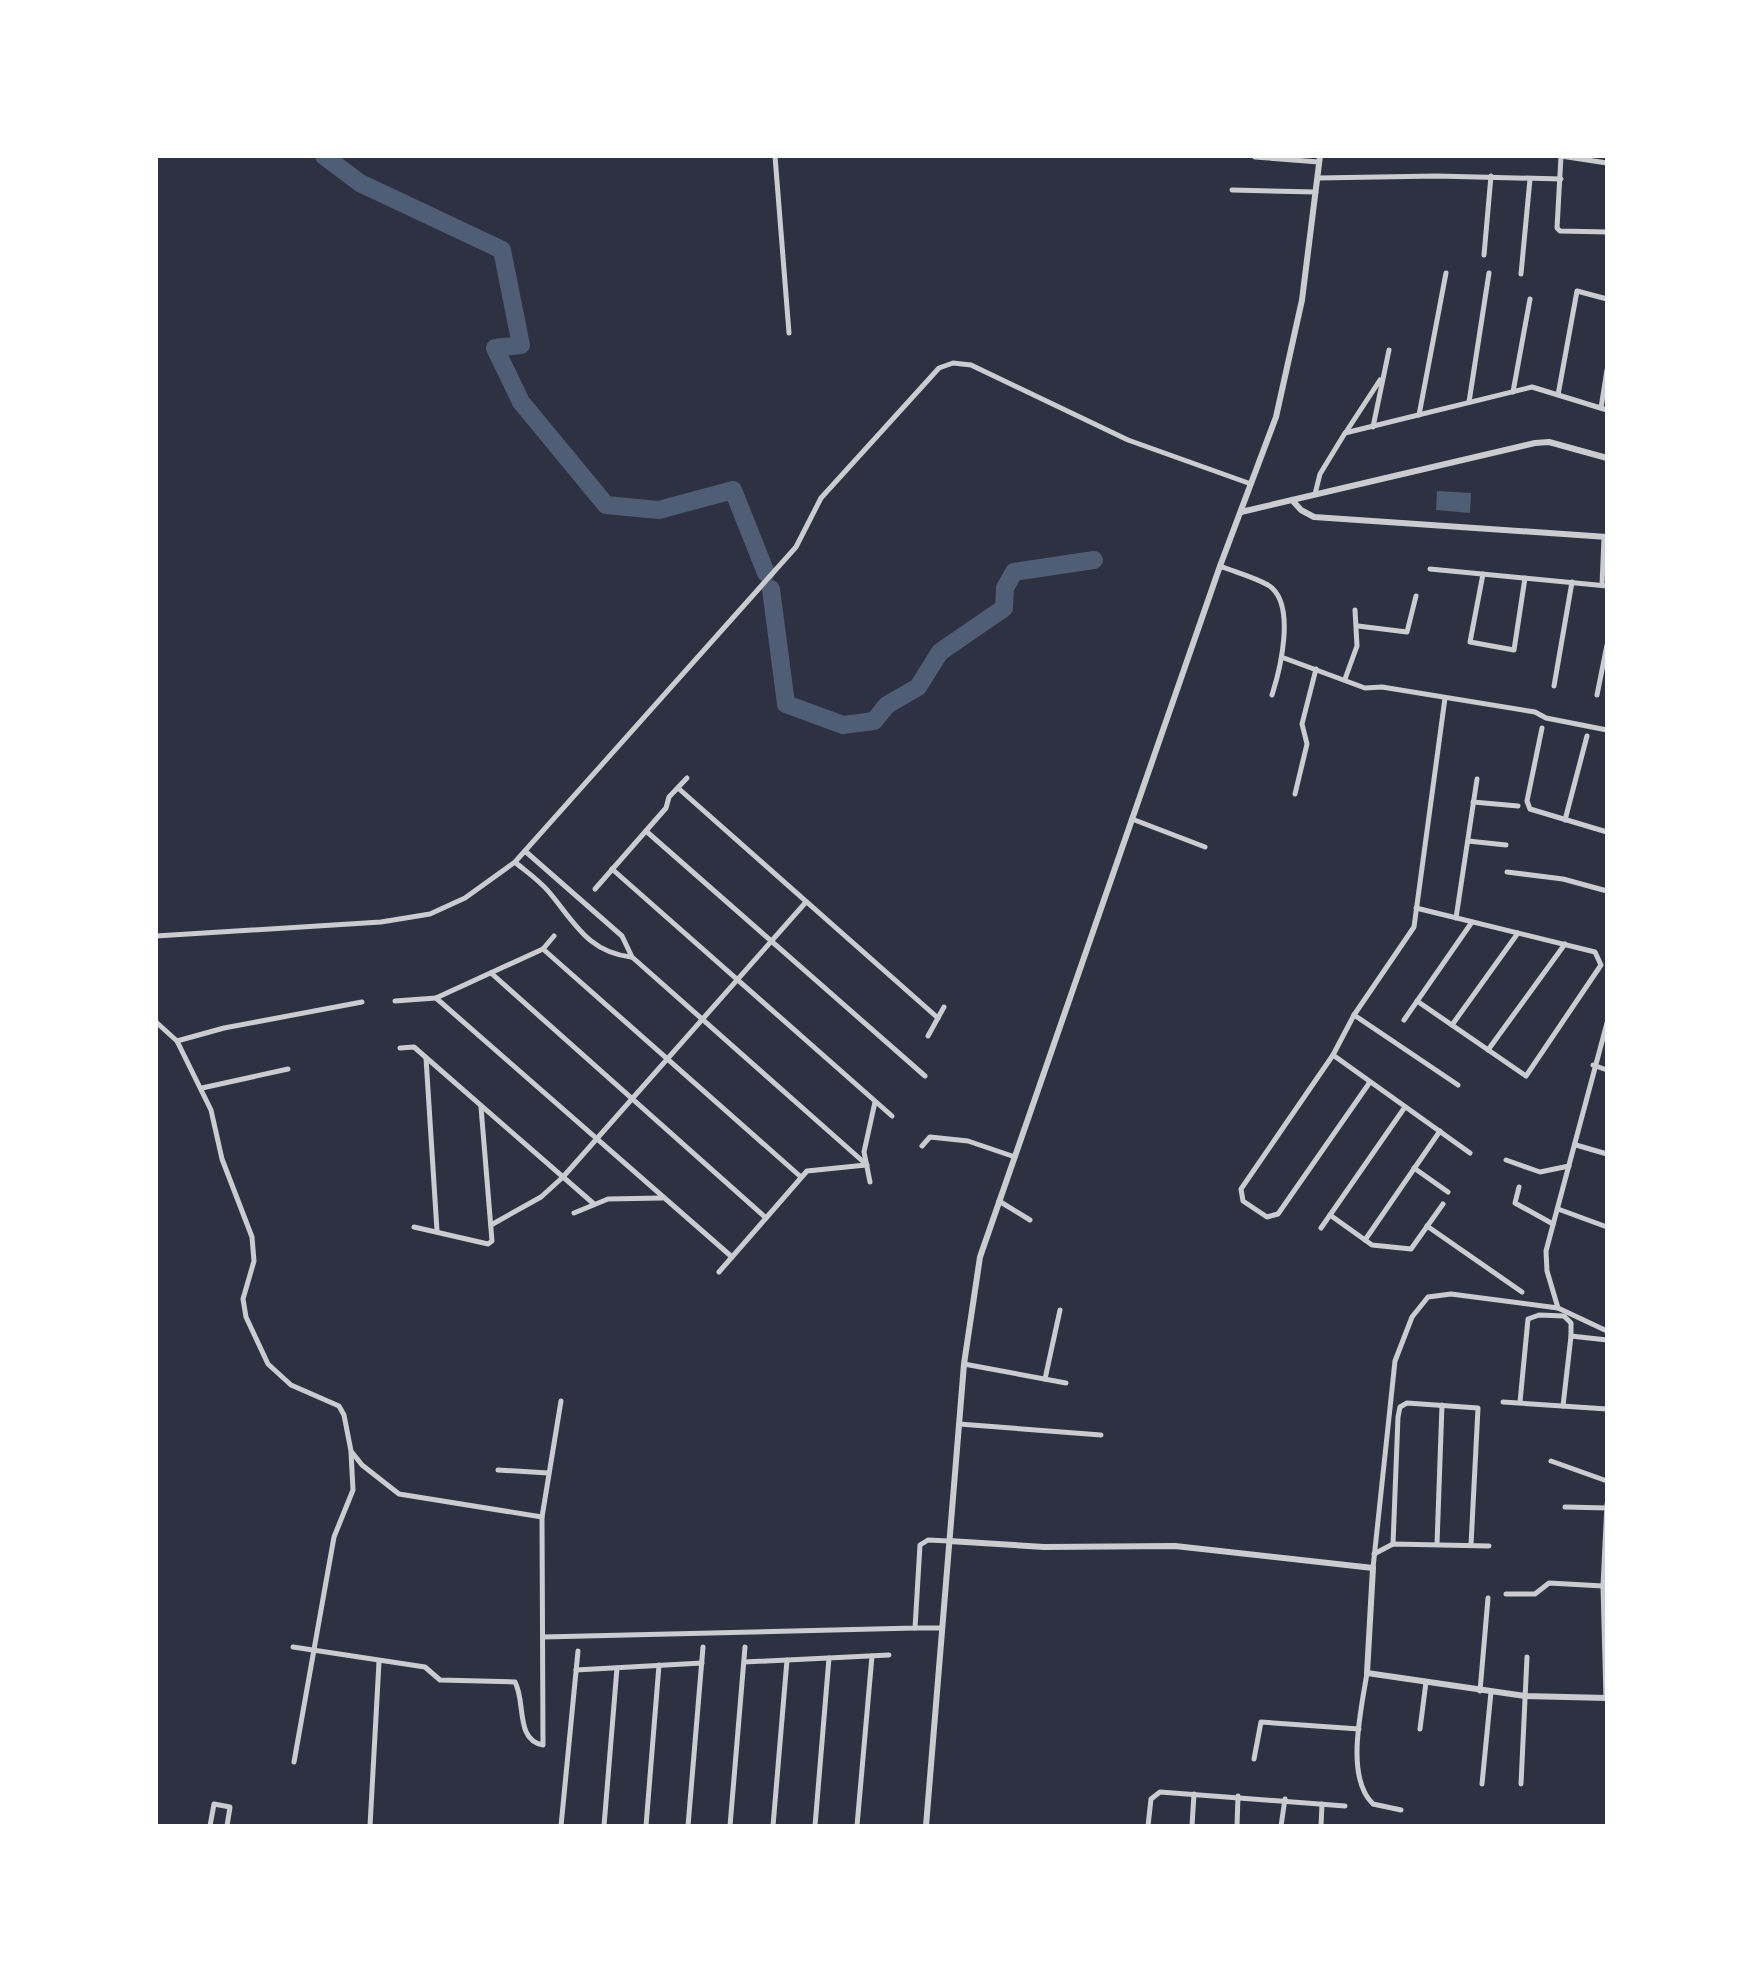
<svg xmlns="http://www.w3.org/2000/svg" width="1763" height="1982" font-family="'DejaVu Sans',sans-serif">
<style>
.water{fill:#4f5d75}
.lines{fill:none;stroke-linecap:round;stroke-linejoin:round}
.river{stroke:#4f5d75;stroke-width:18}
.minor{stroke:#caccd0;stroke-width:5}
.tertiary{stroke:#caccd0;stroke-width:6}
</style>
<rect width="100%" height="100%" fill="#2d3142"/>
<polygon class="water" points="1437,491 1471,493 1470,513 1436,510"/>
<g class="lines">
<g class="river">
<polyline points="324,156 360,183 502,250 521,345 495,348 521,402 606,505 659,510 733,490 766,573"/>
<polyline points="771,589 786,704 843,725 874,721 887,705 918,687 940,652 1004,608 1005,588 1014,572 1094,560"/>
</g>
<g class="minor">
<polyline points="775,156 789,333"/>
<polyline points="1255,157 1319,162"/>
<polyline points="1607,163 1561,156 1557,228 1560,231 1607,232"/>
<polyline points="1318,178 1437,176 1561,179"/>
<polyline points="1232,190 1316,192"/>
<polyline points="1484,255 1491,176"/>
<polyline points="1521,274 1530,179"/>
<polyline points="1513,392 1530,299"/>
<polyline points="1558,395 1577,291 1607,299"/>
<polyline points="1469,402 1489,273"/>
<polyline points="1601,408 1607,370"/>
<polyline points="1419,415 1446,273"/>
<polyline points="1373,427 1389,350"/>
<polyline points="1346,432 1380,380"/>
<polyline points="1315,494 1320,474 1345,433 1532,387 1607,410"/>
<path d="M1220,566C1235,572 1254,577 1268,585C1297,603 1280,670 1272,695"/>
<polyline points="1430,569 1607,586"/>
<polyline points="1483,574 1470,642 1514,650 1525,578"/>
<polyline points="1602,585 1604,538"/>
<polyline points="1358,626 1407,632 1416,596"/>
<polyline points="1284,658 1365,688 1382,687 1535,712 1546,718 1607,730"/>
<polyline points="1345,679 1357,646 1355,610"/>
<polyline points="1554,686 1572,582"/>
<polyline points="1597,695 1607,645"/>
<polyline points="1542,728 1527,801 1530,809 1607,832"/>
<polyline points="678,788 938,1018"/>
<polyline points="1295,794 1307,744 1302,724 1316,669"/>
<polyline points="1473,802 1518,806"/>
<polyline points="1132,819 1205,847"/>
<polyline points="1565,820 1587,736"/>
<polyline points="646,831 925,1076"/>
<polyline points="1468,841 1506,845"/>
<polyline points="525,851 622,936 632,957 867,1165"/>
<path d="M516,863C527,872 540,881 549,892C575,923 588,952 631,957"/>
<polyline points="612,869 892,1116"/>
<polyline points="1507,872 1563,879 1607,891"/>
<polyline points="595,889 666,808 669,797 687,778"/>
<polyline points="1416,908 1595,952 1601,965 1526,1076 1417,1001"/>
<polyline points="1456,918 1477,779"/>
<polyline points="156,936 381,922 430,914 465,898 515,862 796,547 821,498 939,368 953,363 971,365 1128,440 1251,484"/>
<polyline points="543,949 801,1177"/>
<polyline points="491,973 766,1218"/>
<polyline points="436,998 732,1257"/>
<polyline points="395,1001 436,998 543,949 554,936"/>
<polyline points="1354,1015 1458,1085"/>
<polyline points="1404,1020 1472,922"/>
<polyline points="156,1022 177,1041 211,1110 222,1159 252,1237 254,1261 243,1299 246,1317 268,1364 291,1385 339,1406 344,1415 351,1451 362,1465 399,1494 542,1517"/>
<polyline points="1607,1023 1546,1251 1547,1271 1558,1308 1607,1331"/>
<polyline points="1452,1025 1518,933"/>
<polyline points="928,1036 944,1007"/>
<polyline points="177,1041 224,1028 362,1002"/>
<polyline points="400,1048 414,1047 594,1204"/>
<polyline points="1488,1050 1565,944"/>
<polyline points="1333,1055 1470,1153"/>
<polyline points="426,1058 437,1231"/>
<polyline points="1593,1065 1607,1070"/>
<polyline points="1370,1082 1278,1214 1267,1217 1243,1201 1241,1189 1333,1055 1354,1015 1414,927 1445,698"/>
<polyline points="202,1088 288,1069"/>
<polyline points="1576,1145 1607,1154"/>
<polyline points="922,1146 930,1137 968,1141 1015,1157"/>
<polyline points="1506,1160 1540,1172 1569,1166"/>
<polyline points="1414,1168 1448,1192"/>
<polyline points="870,1182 864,1152 875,1102"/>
<polyline points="1519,1187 1515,1203 1553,1224"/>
<polyline points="999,1201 1030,1220"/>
<polyline points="1558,1209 1607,1227"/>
<polyline points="574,1213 608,1199 662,1198"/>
<polyline points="1330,1215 1372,1245 1411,1249 1443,1204"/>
<polyline points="491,1225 541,1197 563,1177 806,902"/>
<polyline points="1427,1226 1522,1292"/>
<polyline points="414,1227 488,1244 492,1241 481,1107"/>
<polyline points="1321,1228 1405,1107"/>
<polyline points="1365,1240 1440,1131"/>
<polyline points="719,1272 807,1171 866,1165"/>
<polyline points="964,1364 1066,1383"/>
<polyline points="1045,1379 1060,1310"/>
<polyline points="1503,1402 1607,1409"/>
<polyline points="1520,1402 1528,1319 1539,1315 1564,1316 1571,1323 1571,1336 1607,1340"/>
<polyline points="1563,1406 1571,1336"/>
<polyline points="959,1424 1101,1435"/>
<polyline points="1551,1461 1607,1481"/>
<polyline points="498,1470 548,1473"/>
<polyline points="1565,1507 1607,1508"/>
<polyline points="1393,1544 1398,1417 1400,1407 1407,1403 1478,1408 1471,1545"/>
<polyline points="1437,1544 1442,1405"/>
<polyline points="1374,1554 1393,1544 1489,1546"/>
<polyline points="1373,1568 1395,1361 1412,1317 1428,1297 1451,1294 1558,1308"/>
<polyline points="1506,1594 1535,1594 1549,1583 1603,1586"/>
<polyline points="915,1628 942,1628"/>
<polyline points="543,1637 915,1628 920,1545 928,1540 949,1541"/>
<path d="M293,1647L425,1667L440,1680L515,1682C526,1702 515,1740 543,1745L542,1517L561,1401"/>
<polyline points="744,1662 889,1655"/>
<polyline points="576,1670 702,1663"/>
<path d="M1367,1673C1361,1711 1345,1777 1373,1804L1401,1810"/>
<polyline points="1480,1691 1488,1598"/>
<polyline points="1606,1699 1603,1586 1607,1504"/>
<polyline points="1420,1729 1426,1682"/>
<polyline points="1254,1759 1261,1722 1359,1729"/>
<polyline points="294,1762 334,1537 353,1490 351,1452"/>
<polyline points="1482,1784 1491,1692"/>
<polyline points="1521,1784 1527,1657"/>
<polyline points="210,1826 214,1804 230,1807 227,1826"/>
<polyline points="370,1826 379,1662"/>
<polyline points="561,1826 578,1651"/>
<polyline points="604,1826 617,1668"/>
<polyline points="646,1826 659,1665"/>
<polyline points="688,1826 703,1647"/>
<polyline points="730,1826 745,1647"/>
<polyline points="773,1826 787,1660"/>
<polyline points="815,1826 829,1658"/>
<polyline points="857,1826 872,1656"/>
<polyline points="1148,1826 1151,1799 1160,1792 1345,1806"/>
<polyline points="1192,1826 1194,1794"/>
<polyline points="1237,1826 1238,1796"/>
<polyline points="1281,1826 1285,1799"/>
<polyline points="1321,1826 1322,1804"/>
</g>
<g class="tertiary">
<polyline points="1292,500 1301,510 1314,517 1607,537"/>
<polyline points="1241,512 1535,443 1549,442 1607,458"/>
<polyline points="949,1541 1044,1547 1175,1546 1373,1568 1367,1673 1525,1696 1607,1698"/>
<polyline points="926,1826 964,1364 980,1257 1220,566 1276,417 1302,300 1320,156"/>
</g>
</g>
<rect width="1763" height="1982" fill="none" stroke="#ffffff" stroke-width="316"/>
</svg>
